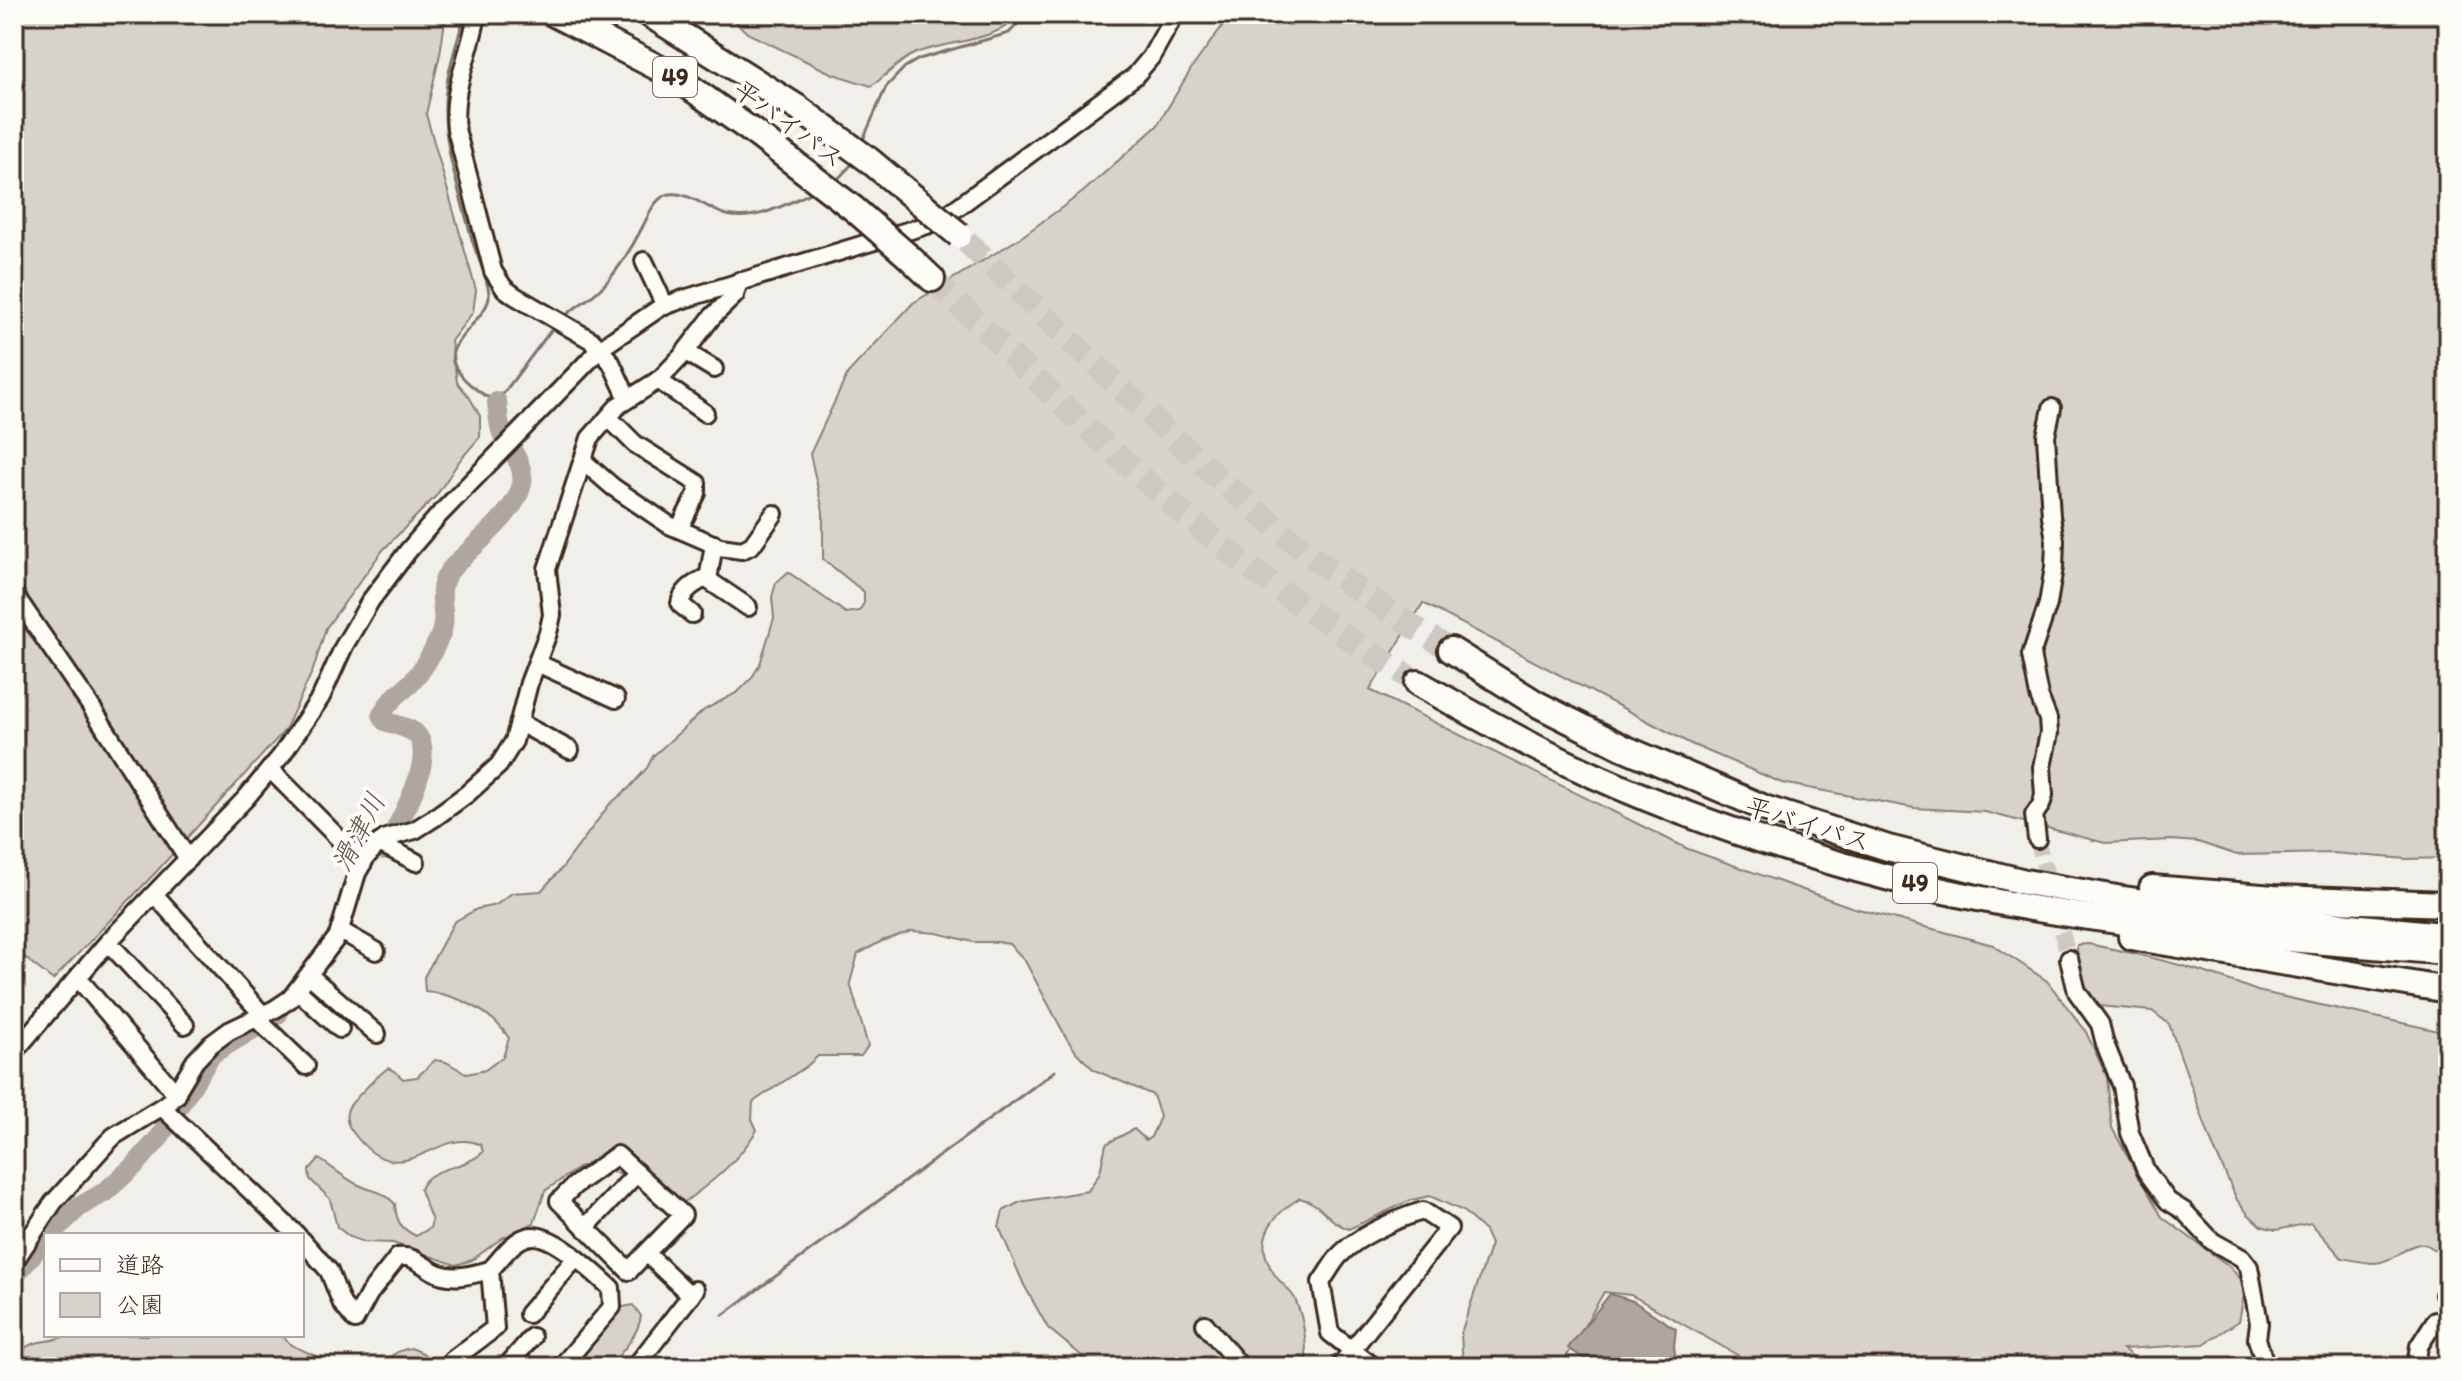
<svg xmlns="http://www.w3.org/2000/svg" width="2462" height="1381" font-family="Itim,'Klee One',sans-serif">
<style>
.green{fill:#d7d2cc;stroke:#897e75;stroke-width:2}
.water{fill:#aea69f;stroke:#80746b;stroke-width:2}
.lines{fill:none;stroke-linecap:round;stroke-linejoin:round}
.stream{stroke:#80746b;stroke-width:3}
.river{stroke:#aea69f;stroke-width:20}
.minor-tunnel{stroke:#cdc8c1;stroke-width:16;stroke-dasharray:16 8;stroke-linecap:butt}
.highway-tunnel{stroke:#cdc8c1;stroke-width:24;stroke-dasharray:24 12;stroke-linecap:butt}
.minor-casing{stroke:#3b2a1e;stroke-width:22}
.highway-casing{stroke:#3b2a1e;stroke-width:30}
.minor{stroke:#fdfcf7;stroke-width:16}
.highway{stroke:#fdfcf7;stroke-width:24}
.highway-bridge-casing{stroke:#3b2a1e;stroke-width:30;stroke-linecap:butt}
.highway-bridge{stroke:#fdfcf7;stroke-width:24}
.labels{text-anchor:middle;stroke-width:8;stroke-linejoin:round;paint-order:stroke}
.shield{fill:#fdfcf7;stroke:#75695f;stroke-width:2}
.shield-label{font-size:24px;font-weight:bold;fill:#3b2a1e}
.street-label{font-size:26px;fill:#3b2a1e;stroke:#fdfcf7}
.water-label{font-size:28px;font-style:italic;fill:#63554b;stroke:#fdfcf7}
</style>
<rect width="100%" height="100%" fill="#f1efea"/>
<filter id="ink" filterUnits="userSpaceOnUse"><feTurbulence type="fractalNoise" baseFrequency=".0125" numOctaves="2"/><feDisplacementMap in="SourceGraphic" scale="16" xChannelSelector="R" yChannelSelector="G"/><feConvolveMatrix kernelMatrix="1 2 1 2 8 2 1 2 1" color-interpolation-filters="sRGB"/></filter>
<g filter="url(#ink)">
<g class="green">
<polygon points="14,14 446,14 440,54 426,114 476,290 473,312 451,341 457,382 470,398 480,416 480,437 460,460 436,496 383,550 326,628 313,670 285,730 157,871 53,980 14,949"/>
<path d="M728,14H1021C995,43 950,40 916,53C899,60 886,77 871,86L833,74L747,33Z"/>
<path d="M1231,14H2448V858L2407,859L2333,853L2237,855L2198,842L2171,840L2105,843L1985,812L1914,808L1782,783L1691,744L1423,603L1370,690L1688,849L1851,907L1993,945L2047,981L2085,1030L2107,1077L2112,1128L2162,1217L2229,1266L2246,1285L2239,1321L2204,1344L2123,1349L2146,1367H1736L1739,1356L1631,1295L1604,1292L1567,1356L1564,1367H1463L1461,1333L1491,1244L1485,1231L1463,1211L1430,1196L1411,1200L1349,1229C1324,1220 1325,1205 1300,1198C1269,1217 1252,1242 1275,1275C1281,1284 1291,1290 1295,1299C1305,1321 1306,1344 1307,1367H1084L1082,1356L1048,1328L1024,1285L999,1227L1003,1211L1020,1202L1088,1191L1100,1172L1106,1144L1134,1129L1146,1140L1151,1137L1160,1117L1153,1095L1094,1070L1077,1053L1067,1039L1024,959L1009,944L997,942H973L937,933L912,931L882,941L858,954L850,983L868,1046L861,1056H818L807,1066L753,1102L752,1119L757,1130C737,1163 710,1184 679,1206L632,1176L581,1166L545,1191L534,1223L502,1238L472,1260L456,1265L393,1243L364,1242L350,1237L337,1227L330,1199L310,1179L309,1170L319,1159C332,1167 345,1179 359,1185C375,1193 381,1189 395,1204C396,1221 400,1228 416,1236L430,1228L432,1221L420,1190C426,1166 465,1170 483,1152L481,1145C436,1123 402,1201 352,1131C345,1121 344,1112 352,1103C364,1090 374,1078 388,1068L395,1071L403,1079L417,1077L435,1060L446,1062L467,1074L485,1070L503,1057L509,1038C491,1010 457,995 425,991L424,977L454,922L477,909L496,905L512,893L541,891L562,868L609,805L629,788L647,768L653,756L704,710L738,692L751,679L760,664L774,618L772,597L776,583L788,572L846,613L859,611L864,603V592L823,559V511L810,454L848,373L913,303L1020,238L1083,192L1157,126L1191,69Z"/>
<path d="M2088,944C2146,955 2203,969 2257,991L2448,1033V1266C2418,1220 2407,1260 2375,1263C2365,1263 2352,1260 2342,1258L2311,1223L2276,1230L2261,1226L2248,1214L2237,1200L2212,1144L2169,1024L2152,1011L2099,1006C2083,986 2077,970 2077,945Z"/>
<path d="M633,1305L641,1316C638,1336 622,1351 609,1367H575L623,1307Z"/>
<path d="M67,1335H282L291,1345L340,1367H14C24,1334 43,1347 67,1335Z"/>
<path d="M411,1348L423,1353L435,1367H375C388,1360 395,1350 411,1348Z"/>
</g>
<polygon class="water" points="1610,1294 1633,1301 1676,1329 1674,1346 1677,1367 1597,1367 1568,1348"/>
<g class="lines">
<g class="stream">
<path d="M463,14V21C455,50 444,80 445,111C445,152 461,196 471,236C475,252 488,278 489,294C491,316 446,340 453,362C459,379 482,395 497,402L555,325"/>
<polyline points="862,142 886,87 905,67 919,59 1009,33 1027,14"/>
<polyline points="836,181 855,161"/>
<path d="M564,317C574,307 587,301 598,291C615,276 633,246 643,226C649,215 653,202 664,196C683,186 709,211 727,215C757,222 788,203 815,191"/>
<polyline points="723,1315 1055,1071"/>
</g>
<g class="river">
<path d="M383,850L388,845C399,821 434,763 419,738C413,727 396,726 385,721L382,714C389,700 400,693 411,683C423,670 433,652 440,636C451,611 430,591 453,567C472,546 518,512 522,483C525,463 509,449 502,433C498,423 498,412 497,402"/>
<polyline points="50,1235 79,1207 105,1192 136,1164 159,1138 212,1054 278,1014"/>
<polyline points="14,1277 46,1238"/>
</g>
<polyline class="minor-tunnel" points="2037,839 2069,959"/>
<g class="highway-tunnel">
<path d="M966,241C1077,346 1185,455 1304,550C1351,587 1400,619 1451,650"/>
<path d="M932,279C1035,377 1135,479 1248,566C1302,608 1360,646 1418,683"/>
</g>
<g class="minor-casing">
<g id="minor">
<path d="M477,14C471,53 451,88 456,129L493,271L504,288L515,296L591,340L611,362L628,399"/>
<polyline points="644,261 665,306"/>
<polyline points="686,352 714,369"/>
<polyline points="658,380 705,413"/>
<polyline points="609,418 635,444 697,483 697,493 679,529"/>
<polyline points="583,461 613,487 669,525 720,547 742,550 752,545 774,514"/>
<polyline points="714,544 708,580 748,607"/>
<polyline points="14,594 90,705 188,859"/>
<path d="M692,614L680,604C682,591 696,582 708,577"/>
<polyline points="537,663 616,699"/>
<polyline points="520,723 570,750"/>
<polyline points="270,769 363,863"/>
<polyline points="2037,839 2034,815 2041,805 2044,795 2042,767 2049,733 2048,719 2039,696 2031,655 2048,604 2054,567 2055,540 2051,516 2046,436 2052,408"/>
<polyline points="379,843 416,862"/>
<polyline points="155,895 263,1015"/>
<polyline points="341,931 376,951"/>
<polyline points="108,942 185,1025"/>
<polyline points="2069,959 2077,992 2100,1024 2105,1044 2122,1086 2130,1133 2146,1171 2168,1201 2184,1211 2212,1241 2242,1258 2249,1267 2259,1323 2257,1339 2266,1367"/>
<polyline points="309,975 377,1034"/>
<polyline points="78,978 177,1095"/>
<polyline points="297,990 340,1029"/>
<polyline points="256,1018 306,1066"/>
<polyline points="14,1052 108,942 246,798 281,756 321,697 344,646 371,600 408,551 439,515 601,348 661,307 684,299 927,225 951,212 1135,76 1151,57 1175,14"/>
<polyline points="163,1108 297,1235"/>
<polyline points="585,1228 637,1173"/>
<path d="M302,1240L329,1271L342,1304L355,1320L369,1294L398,1257C413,1255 420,1264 433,1271C451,1281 471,1275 490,1270"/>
<polyline points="646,1253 683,1215 617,1155 575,1185 559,1201 629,1271 646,1253 691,1296"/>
<polyline points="14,1262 53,1203 106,1144 114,1136 171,1101 195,1061 210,1045 229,1031 275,1009 290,999 338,936 357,873 366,857 379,843 386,838 415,830 434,818 467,794 499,765 514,741 529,683 548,633 552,615 547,569 590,438 619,405 660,379 682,356 712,317 735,295 739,281"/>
<polyline points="2444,1295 2448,1293"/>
<polyline points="528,1314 575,1259"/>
<polyline points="1205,1324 1241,1367"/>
<path d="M458,1367L452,1360L495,1328L490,1270C501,1259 512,1241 527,1237C550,1229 594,1273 611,1288L612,1307L561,1367"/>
<polyline points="506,1367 532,1337"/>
<polyline points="635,1367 695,1290"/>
<path d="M1340,1367L1351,1351L1449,1228L1423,1211C1398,1218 1356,1237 1339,1256C1332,1264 1327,1274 1321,1282L1330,1333L1374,1367"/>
<polyline points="2416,1367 2419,1346 2435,1321"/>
</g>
</g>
<g class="highway-casing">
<g id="highway">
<polyline points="554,14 674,76 759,136"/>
<polyline points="649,14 798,108"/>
<polyline points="909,257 932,279"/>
<polyline points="1451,650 1537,704 1622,747 1767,809 1888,848 2025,882 2117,898 2220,913 2432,934"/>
<path d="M1418,683C1467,711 1517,739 1567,763C1669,812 1777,848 1886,877C2068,925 2261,937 2448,952"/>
<polyline points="2152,888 2274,898 2448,904"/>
<polyline points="2131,937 2448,990"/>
</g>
</g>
<use href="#minor" class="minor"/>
<use href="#highway" class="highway"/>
<g class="highway-bridge-casing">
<g id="highway-bridge">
<polyline points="798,108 869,160 959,235"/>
<polyline points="759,136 854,209 909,257"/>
</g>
</g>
<use href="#highway-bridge" class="highway-bridge"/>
</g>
</g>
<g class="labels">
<g class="shield">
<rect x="653" y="57" width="44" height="40" rx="6"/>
<rect x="1893" y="863" width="44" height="40" rx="6"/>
</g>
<g class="shield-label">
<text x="675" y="85">49</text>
<text x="1915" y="891">49</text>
</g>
<g class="street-label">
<text transform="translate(789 124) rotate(36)" y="9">平バイパス</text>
<text transform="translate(1808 824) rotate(17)" y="9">平バイパス</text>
</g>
<g class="water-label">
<text transform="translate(358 832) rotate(-63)" y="10">滑津川</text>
</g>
</g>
<rect width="2462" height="1381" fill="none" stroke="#fdfcf7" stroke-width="48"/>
<rect x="24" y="24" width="2414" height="1333" fill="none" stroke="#3b2a1e" stroke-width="3" filter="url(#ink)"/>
<rect x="44" y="1233" width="260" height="104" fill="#fdfcf7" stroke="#afa8a0" stroke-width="2"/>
<rect x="60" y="1259" width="40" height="12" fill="#fdfcf7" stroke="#afa8a0" stroke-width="2"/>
<text x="116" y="1273" font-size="24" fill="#3b2a1e">道路</text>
<rect x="60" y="1293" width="40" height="24" fill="#d7d2cc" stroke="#afa8a0" stroke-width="2"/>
<text x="116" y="1313" font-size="24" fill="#3b2a1e">公園</text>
</svg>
